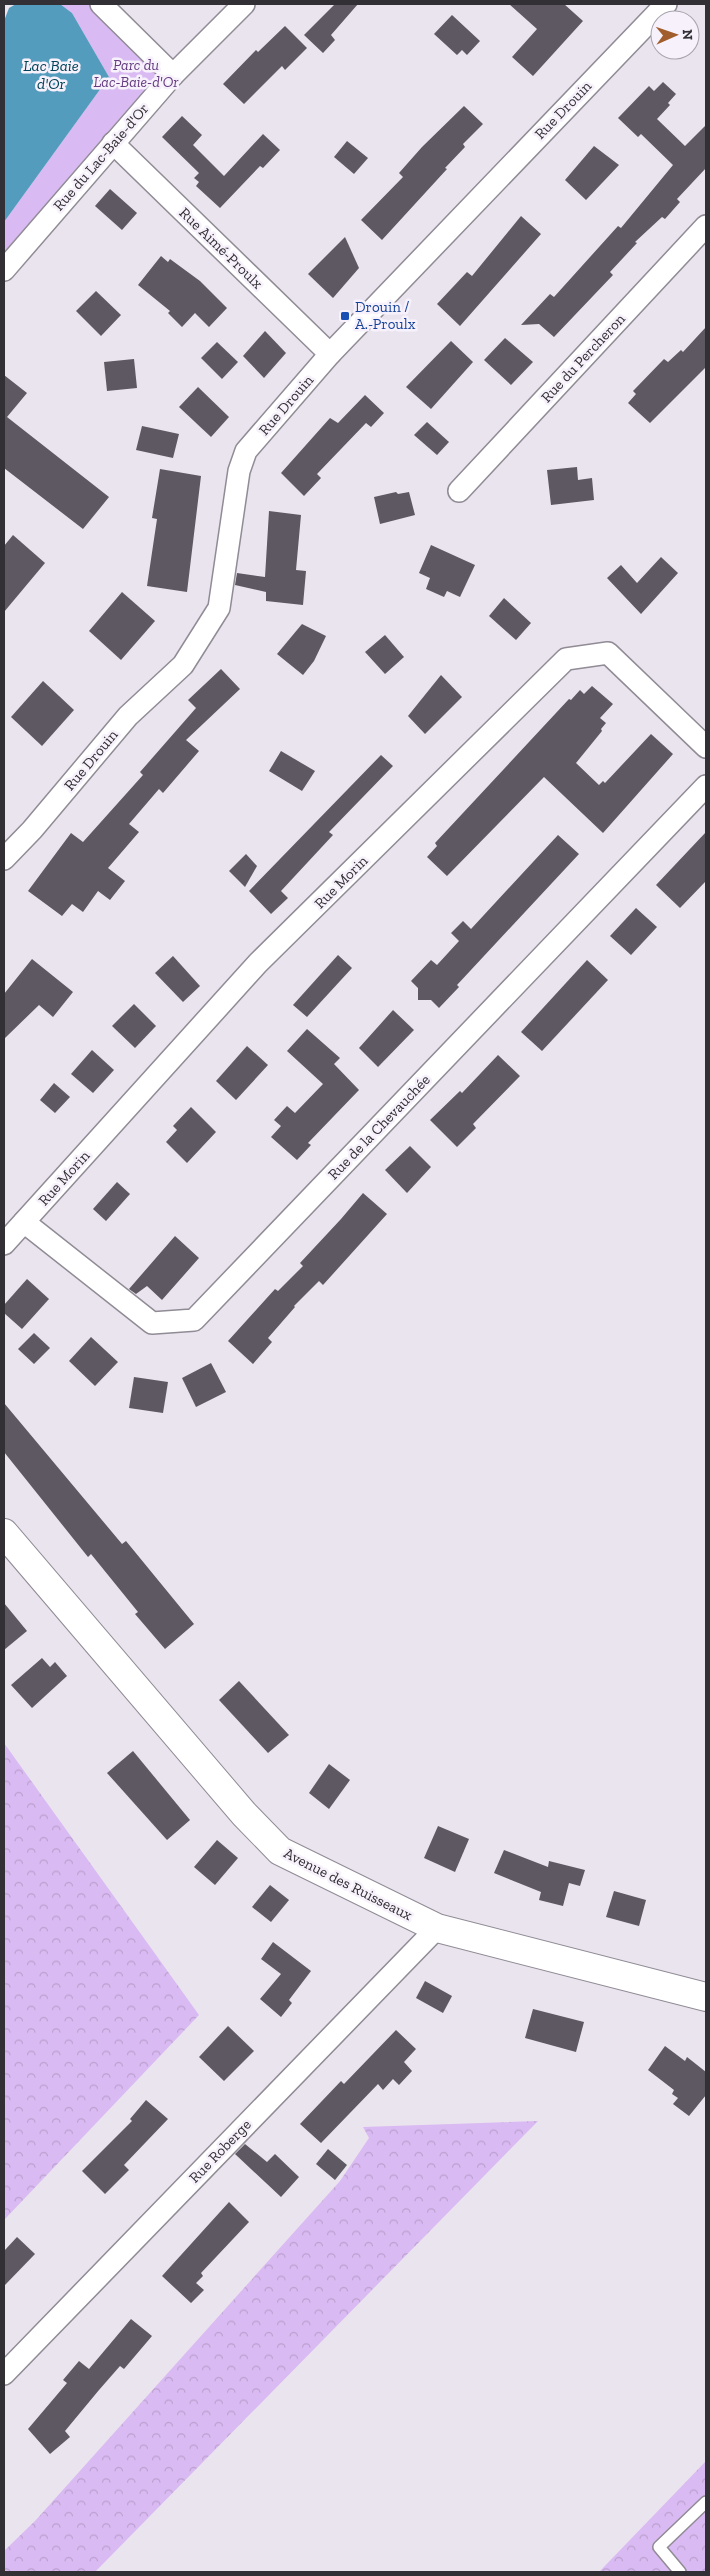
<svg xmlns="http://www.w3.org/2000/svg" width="710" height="2576" font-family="'Zilla Slab',serif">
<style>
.green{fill:#dabaf2}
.forest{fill:url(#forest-crowns)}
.water{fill:#539cbd}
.building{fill:#5d5862}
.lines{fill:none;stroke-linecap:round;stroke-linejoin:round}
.lane-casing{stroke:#908b95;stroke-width:14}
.street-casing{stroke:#908b95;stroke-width:24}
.secondary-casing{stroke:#908b95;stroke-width:30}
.lane{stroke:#fff;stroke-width:11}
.street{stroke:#fff;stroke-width:21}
.secondary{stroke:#fff;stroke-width:28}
.transit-dot{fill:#1a4fb4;stroke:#f7f1fc;stroke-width:2}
.labels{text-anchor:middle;stroke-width:5;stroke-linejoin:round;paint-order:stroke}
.park-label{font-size:15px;font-style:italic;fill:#643b80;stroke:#f7f1fc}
.street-label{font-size:15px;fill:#323034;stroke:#f7f1fc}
.transit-label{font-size:15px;fill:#164399;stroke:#f7f1fc;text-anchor:start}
.water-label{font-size:16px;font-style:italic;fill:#004258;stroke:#f7f1fc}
</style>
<defs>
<pattern id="forest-crowns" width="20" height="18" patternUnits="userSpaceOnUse" patternTransform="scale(1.25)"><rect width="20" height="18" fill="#dabaf2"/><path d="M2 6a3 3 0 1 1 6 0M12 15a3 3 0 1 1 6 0" fill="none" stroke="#bca0d0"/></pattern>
</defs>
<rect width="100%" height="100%" fill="#eae4ef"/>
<polygon class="green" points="60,4 107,4 173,75 4,270 4,222 109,77 72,13"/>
<g class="forest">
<polygon points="4,1743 199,2015 4,2220"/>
<polygon points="538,2121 95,2572 4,2572 4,2551 35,2521 340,2181 369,2138 363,2127"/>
<polygon points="706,2461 706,2572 599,2572"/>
</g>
<polygon class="water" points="16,4 60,4 72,13 109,77 4,222 4,21 9,8"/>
<g class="building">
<polygon points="335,4 358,4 331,35 335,40 323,53 304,35"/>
<polygon points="509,4 564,4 583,21 533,76 512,57 537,29"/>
<polygon points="452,15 480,41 467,55 462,50 457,55 434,34"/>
<polygon points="285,26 307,48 285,70 282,66 244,104 223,84 256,50 258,52"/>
<polygon points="663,82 676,94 668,103 670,105 657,119 685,146 706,125 706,168 677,199 680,202 665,219 662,217 635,242 637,243 610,272 613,275 554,337 539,324 521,325 550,294 554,297 618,226 621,228 673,165 641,134 638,137 618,118 649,86 654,91"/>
<polygon points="464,106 483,124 463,144 465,147 445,168 447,169 382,240 361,220 403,177 399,173 422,147"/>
<polygon points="182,116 202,135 193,145 224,176 263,134 280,150 263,168 260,166 220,208 196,186 199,182 194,178 199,173 162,137"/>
<polygon points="347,141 368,158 354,174 334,157"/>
<polygon points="594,146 619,165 586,200 565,180"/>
<polygon points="110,189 137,213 122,230 95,206"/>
<polygon points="521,216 541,234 460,326 437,304 467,272 472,276"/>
<polygon points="345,237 359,268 333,298 308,274"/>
<polygon points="161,256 168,262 170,259 200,281 227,308 209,327 195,313 182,327 168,313 170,311 138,285"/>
<polygon points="96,291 121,315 101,336 76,311"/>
<polygon points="706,327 706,367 650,423 628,403 636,394 633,391 664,359 668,362 681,350 683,352"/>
<polygon points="265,331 286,353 264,378 243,356"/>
<polygon points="505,338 533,362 511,385 484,360"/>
<polygon points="451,341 473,362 431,409 406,387"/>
<polygon points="217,342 238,362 222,379 201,358"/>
<polygon points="134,359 137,388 107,391 104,362"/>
<polygon points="4,375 27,393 7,417 109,497 83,529 4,468"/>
<polygon points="198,387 229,417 211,437 179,407"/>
<polygon points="365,395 384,413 371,427 366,423 317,474 321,478 304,496 281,473 330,418 338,423"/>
<polygon points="427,422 449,442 437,455 414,435"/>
<polygon points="142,426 179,434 173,458 136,450"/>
<polygon points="577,467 578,480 592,478 594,500 551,505 547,470"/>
<polygon points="160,469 201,476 187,592 147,586 157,519 152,518"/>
<polygon points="396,492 398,494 409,492 415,515 380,524 374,497"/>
<polygon points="269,511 301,515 296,570 306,571 303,605 266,601 266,592 235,585 237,573 265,577"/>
<polygon points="13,535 45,563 4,612 4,546"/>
<polygon points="431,545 475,565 460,597 447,591 444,597 426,589 430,578 419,573"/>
<polygon points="661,557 678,573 641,614 607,578 621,565 637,583"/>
<polygon points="122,592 155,621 121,660 89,631"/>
<polygon points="504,598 531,623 516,640 489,616"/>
<polygon points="302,624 326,636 314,661 303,675 277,654"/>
<polygon points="385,635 404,657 385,674 365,652"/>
<polygon points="221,669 240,689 186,740 199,751 163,793 159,789 129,824 139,832 108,868 125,881 110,900 98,891 83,912 72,904 62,916 28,891 71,833 83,842 143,775 140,772 196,708 188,700"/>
<polygon points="441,675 462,697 425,734 408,716"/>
<polygon points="43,681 74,710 42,746 11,717"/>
<polygon points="592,686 613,704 600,718 606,723 601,729 602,731 576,763 599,785 603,781 605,783 651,734 673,754 603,833 544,777 447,876 427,857 437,846 435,843 569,699 571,700 580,690 584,694"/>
<polygon points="281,751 315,771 302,791 269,771"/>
<polygon points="381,755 393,766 329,832 333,835 281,891 288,898 271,914 249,891"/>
<polygon points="706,832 706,881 680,908 656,885"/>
<polygon points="558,835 579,854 457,985 459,987 439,1008 431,1000 418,1000 418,988 411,981 431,960 437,965 459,941 451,933 463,921 471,929"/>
<polygon points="246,854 257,866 245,887 229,871"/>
<polygon points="636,908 657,927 631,955 610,936"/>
<polygon points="338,955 352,968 307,1017 293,1005"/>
<polygon points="173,956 200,986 183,1002 155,973"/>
<polygon points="32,959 73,992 53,1017 39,1005 4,1039 4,994"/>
<polygon points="587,960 608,980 542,1051 521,1032"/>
<polygon points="134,1004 156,1026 135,1048 112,1026"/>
<polygon points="393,1010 414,1030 378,1067 359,1048"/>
<polygon points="307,1029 340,1058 334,1064 359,1090 308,1143 311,1145 297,1160 271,1137 281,1126 274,1120 287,1106 295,1113 323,1084 287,1051"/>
<polygon points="247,1046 268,1065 236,1100 216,1081"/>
<polygon points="92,1050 114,1070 93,1093 71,1074"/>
<polygon points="498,1055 520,1076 473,1124 476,1128 457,1147 430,1120 460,1091 462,1093"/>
<polygon points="54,1083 70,1097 55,1113 40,1100"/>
<polygon points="191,1107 216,1132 187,1163 166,1142 177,1130 173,1126"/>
<polygon points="410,1146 431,1167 407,1193 385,1170"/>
<polygon points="117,1182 130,1194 106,1221 93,1209"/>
<polygon points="363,1193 387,1214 323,1285 319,1281 294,1306 295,1307 268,1338 272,1342 253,1364 228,1341 275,1289 278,1291 303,1266 300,1263 341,1219"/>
<polygon points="175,1236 199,1258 162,1300 147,1286 136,1294 129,1289"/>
<polygon points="27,1279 49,1299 22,1329 4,1313 4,1305"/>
<polygon points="34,1333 50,1348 34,1364 18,1349"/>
<polygon points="91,1337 118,1362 95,1386 69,1361"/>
<polygon points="211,1363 226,1392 196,1407 182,1378"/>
<polygon points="134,1377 168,1382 163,1413 129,1408"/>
<polygon points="4,1403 122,1544 126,1541 194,1624 165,1649 135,1614 138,1612 91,1554 88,1557 4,1452"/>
<polygon points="4,1603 27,1631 4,1650"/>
<polygon points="42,1658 50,1667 55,1662 67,1676 32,1708 11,1685"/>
<polygon points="239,1681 289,1735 268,1753 219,1700"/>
<polygon points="133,1751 190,1820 167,1840 107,1773"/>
<polygon points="329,1764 350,1780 329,1809 309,1793"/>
<polygon points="438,1826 469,1839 455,1872 424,1858"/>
<polygon points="217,1840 238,1858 215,1885 194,1867"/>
<polygon points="504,1850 548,1867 549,1861 585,1870 580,1886 569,1883 563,1906 539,1900 541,1892 494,1873"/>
<polygon points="270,1885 289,1900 271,1922 252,1907"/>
<polygon points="614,1891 646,1900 639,1926 606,1917"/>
<polygon points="273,1942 311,1971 289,2000 292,2003 281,2017 260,1999 281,1974 261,1959"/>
<polygon points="425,1981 452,1996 443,2013 416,1998"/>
<polygon points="533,2009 584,2022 576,2052 525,2038"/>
<polygon points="228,2026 254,2051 224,2081 199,2057"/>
<polygon points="396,2030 416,2049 404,2062 412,2071 399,2085 393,2079 383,2090 378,2084 321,2143 300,2124 341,2081 344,2084"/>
<polygon points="665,2046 685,2061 687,2057 706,2072 706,2095 689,2116 673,2104 678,2098 672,2094 674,2090 648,2070"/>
<polygon points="146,2100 168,2119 124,2165 129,2170 105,2194 82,2171 132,2121 130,2119"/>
<polygon points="245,2144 267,2162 275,2154 299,2177 281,2197 235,2154"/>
<polygon points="328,2149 347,2165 335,2180 316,2164"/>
<polygon points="229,2202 249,2222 201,2273 203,2276 196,2283 204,2290 191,2303 162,2276"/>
<polygon points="17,2237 35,2254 4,2286 4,2251"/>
<polygon points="131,2319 152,2336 124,2369 120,2366 99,2390 65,2431 70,2437 50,2454 28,2429 67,2383 63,2380 79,2361 89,2369"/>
</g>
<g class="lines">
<g class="lane-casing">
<polyline id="lane" points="680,2572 659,2547 706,2502"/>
</g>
<g class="street-casing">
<g id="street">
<polyline points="101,4 173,75"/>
<polyline points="113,143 330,354"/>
<polyline points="4,270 173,75 244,4"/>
<polyline points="459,491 706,226"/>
<polyline points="4,859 32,830 128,716 183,665 219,608 239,471 246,451 330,354 666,4"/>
<polyline points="24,1222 152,1323 194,1320 706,786"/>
<polyline points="4,1244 258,963 566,659 608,653 706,747"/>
<polyline points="4,2374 437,1928"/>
</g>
</g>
<g class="secondary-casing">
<polyline id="secondary" points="4,1533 244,1814 280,1851 437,1928 706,1997"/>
</g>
<use href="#lane" class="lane"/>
<use href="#street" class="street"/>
<use href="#secondary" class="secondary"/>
</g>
<rect class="transit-dot" x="340" y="311" width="10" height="10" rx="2.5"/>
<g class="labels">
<g class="park-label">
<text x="136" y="70">Parc du<tspan x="136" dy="17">Lac-Baie-d'Or</tspan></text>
</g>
<g class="street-label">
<text transform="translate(563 110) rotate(-46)" y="5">Rue Drouin</text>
<text transform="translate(101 157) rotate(-49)" y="5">Rue du Lac-Baie-d'Or</text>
<text transform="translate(221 248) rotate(44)" y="5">Rue Aimé-Proulx</text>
<text transform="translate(583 358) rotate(-47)" y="5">Rue du Percheron</text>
<text transform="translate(286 405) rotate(-49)" y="5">Rue Drouin</text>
<text transform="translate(91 760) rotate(-50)" y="5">Rue Drouin</text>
<text transform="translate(341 882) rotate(-45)" y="5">Rue Morin</text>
<text transform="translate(379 1127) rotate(-46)" y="5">Rue de la Chevauchée</text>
<text transform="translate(64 1178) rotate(-48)" y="5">Rue Morin</text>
<text transform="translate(348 1884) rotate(27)" y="5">Avenue des Ruisseaux</text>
<text transform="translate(220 2151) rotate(-46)" y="5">Rue Roberge</text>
</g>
<g class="transit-label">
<text x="355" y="312">Drouin /<tspan x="355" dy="17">A.-Proulx</tspan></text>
</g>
<g class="water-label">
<text x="51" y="71">Lac Baie<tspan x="51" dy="18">d'Or</tspan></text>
</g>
</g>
<rect width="710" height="2576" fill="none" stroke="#323034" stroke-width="10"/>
<g transform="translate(675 35) rotate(88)"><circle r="24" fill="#f7f1fc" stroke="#a8a4ac"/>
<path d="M0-4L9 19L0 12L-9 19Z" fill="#a15e2c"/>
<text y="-8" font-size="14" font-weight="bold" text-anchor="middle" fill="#323034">N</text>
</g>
</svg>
